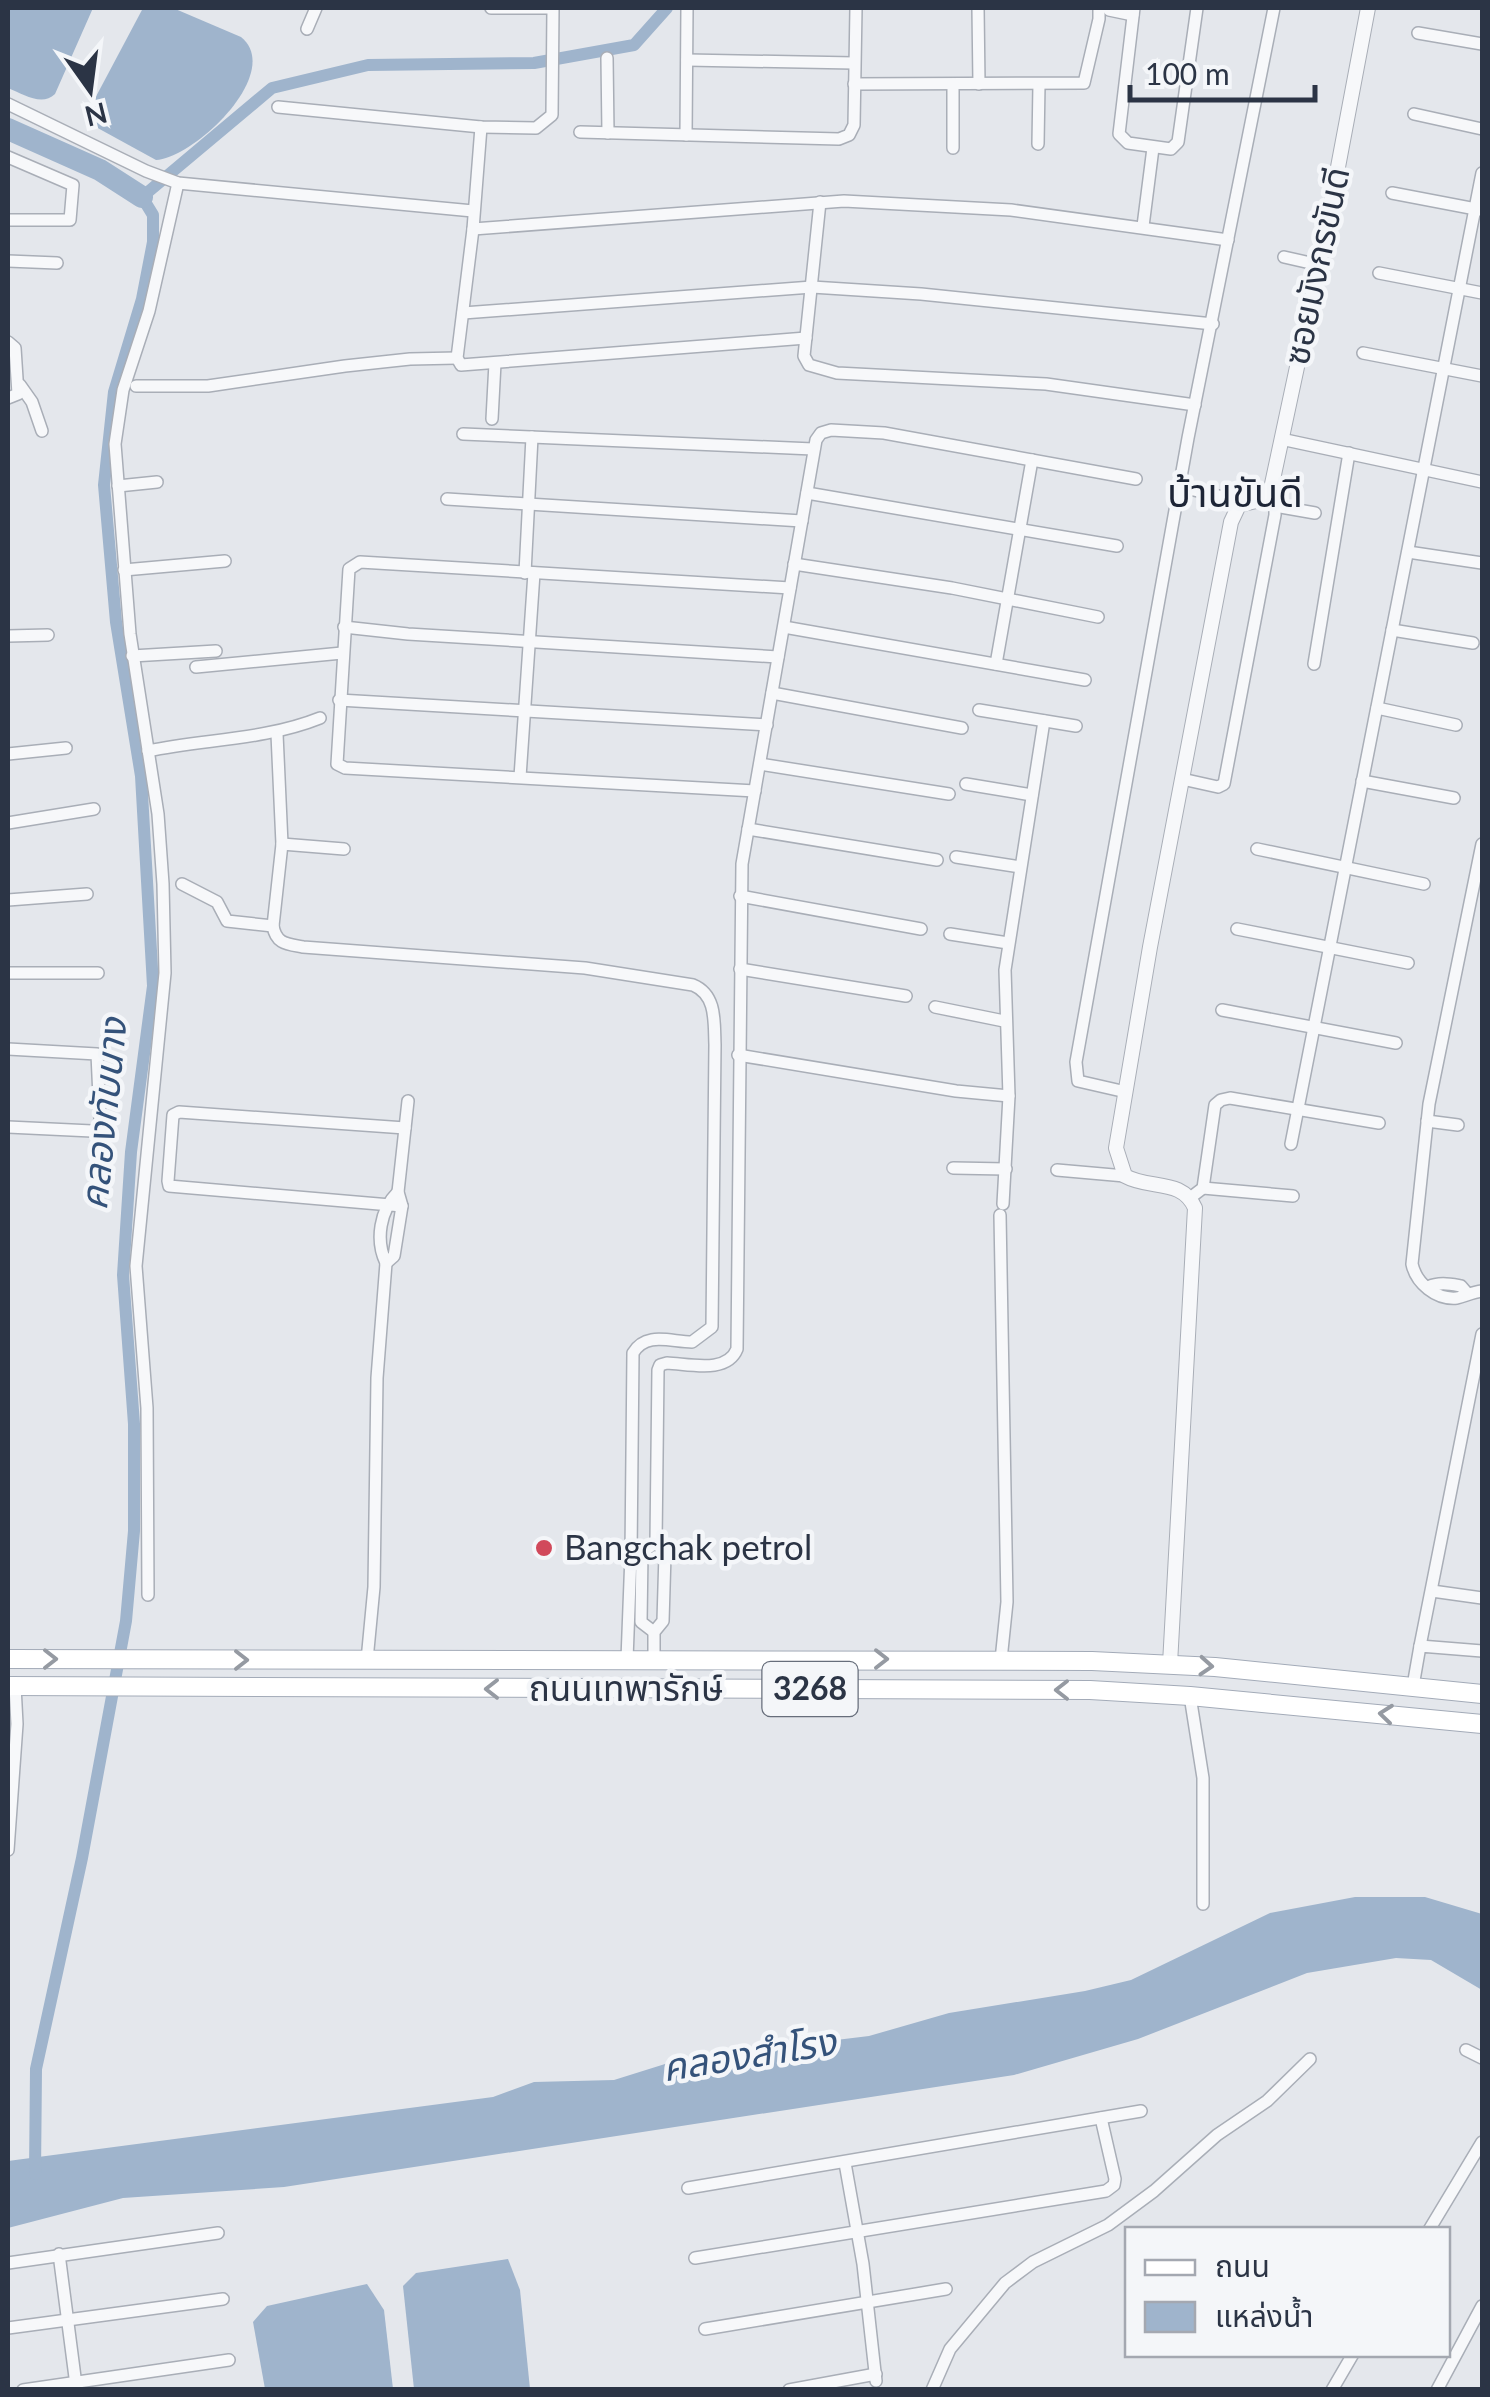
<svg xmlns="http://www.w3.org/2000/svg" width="1490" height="2397" font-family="Lato,'Noto Sans Thai',sans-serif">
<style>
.water{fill:#9fb4cc}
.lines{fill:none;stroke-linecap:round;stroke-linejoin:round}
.canal{stroke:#9fb4cc;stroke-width:12}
.river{stroke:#9fb4cc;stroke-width:22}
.minor-casing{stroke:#a9aeb7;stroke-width:14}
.tertiary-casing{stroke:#a9aeb7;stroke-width:16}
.primary-casing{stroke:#a3abb8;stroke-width:20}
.minor{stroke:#f7f8fa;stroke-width:11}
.tertiary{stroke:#f7f8fa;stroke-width:14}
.primary{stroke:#fff;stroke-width:18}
.oneway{stroke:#959aa2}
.poi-dot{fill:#d1495b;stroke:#f4f6f9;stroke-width:4}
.labels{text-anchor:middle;stroke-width:9;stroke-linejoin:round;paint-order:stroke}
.shield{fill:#f4f6f9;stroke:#676e7b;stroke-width:2.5}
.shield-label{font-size:32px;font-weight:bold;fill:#2b3445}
.street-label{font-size:35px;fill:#2b3445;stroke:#f4f6f9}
.poi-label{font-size:35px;fill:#2b3445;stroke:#f4f6f9;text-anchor:start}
.water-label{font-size:38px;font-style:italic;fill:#34527a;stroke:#f4f6f9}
.quarter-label{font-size:40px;fill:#1d2536;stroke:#f4f6f9}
</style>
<rect width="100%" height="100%" fill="#e4e7ec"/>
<g class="water">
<path d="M8,8H93L55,94C42,107 23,94 8,88Z"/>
<path d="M143,8H173L241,37C284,72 196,157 156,160L94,126L91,119L92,104Z"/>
<polygon points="1355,1897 1425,1897 1482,1914 1482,1990 1431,1960 1396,1958 1307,1973 1138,2039 1014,2075 284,2187 123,2198 8,2228 8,2161 493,2097 534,2082 614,2080 681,2059 869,2036 949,2013 1085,1991 1131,1980 1270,1913"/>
<polygon points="508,2259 520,2290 530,2389 414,2389 403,2286 416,2273"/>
<polygon points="367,2284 384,2310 393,2389 265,2389 253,2322 267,2306"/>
</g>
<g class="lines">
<polyline class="canal" points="35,2174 36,2069 82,1858 126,1621 134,1531 134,1424 123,1275 131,1152 153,986 141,776 116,622 104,485 114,392 142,299 153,242 153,215 142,197 272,88 368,65 534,63 634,45 667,8"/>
<polyline class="river" points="8,129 100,170 142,197"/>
<g class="minor-casing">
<g id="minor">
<polyline points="491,8 553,8"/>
<polyline points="978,8 979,84"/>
<polyline points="1134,8 1119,134 1128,143 1171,149 1178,142 1197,8"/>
<polyline points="1109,10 1133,15"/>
<polyline points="307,29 316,8"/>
<polyline points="1418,33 1482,44"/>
<polyline points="607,58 608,133"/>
<polyline points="687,60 854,63"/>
<polyline points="854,84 1084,83 1099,19 1099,8"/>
<polyline points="8,104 146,171 178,183 473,211"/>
<polyline points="278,107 481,127 536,128 552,115 553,8"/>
<polyline points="1414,114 1482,129"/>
<polyline points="481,127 473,229 457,358 461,365 806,338"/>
<polyline points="580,132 839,139 849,135 854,125 856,8"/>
<polyline points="686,135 687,8"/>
<polyline points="1038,144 1039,84"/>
<polyline points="953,148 953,84"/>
<polyline points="8,157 73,185 70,220 8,220"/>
<polyline points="1392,193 1481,210"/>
<polyline points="820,202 804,356 809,365 837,373 1046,384 1195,405"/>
<polyline points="1143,226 1153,148"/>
<polyline points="473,229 844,201 1011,210 1228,240"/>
<polyline points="1284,257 1319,265"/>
<polyline points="8,261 57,263"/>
<polyline points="1379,273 1482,293"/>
<polyline points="463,313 812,287 921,294 1213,324"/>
<polyline points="8,342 15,348 18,394 8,398"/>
<polyline points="1363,353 1482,376"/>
<polyline points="20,385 32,402 42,431"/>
<polyline points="136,386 208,386 345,366 410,359 457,358"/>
<polyline points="492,419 495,363"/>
<polyline points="463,434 813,449"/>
<polyline points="1281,439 1482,482"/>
<polyline points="118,486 157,482"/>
<polyline points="1181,487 1244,502"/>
<polyline points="807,493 1117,546"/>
<polyline points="447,499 802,521"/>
<polyline points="1275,506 1315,513"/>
<polyline points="1408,552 1482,563"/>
<polyline points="794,564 952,588 1098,617"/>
<polyline points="124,570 225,561"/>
<polyline points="525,573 532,437"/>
<polyline points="344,627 408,634 778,657"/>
<polyline points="784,627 1085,680"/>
<polyline points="1392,630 1473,643"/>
<polyline points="8,636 48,635"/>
<polyline points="132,656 216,651"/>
<polyline points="996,664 1032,460"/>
<polyline points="1314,664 1349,453"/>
<polyline points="196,667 342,653"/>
<polyline points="772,693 962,728"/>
<polyline points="339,700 767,725"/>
<polyline points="1377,708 1456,725"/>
<polyline points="979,710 1076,726"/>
<path d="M277,734L282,844L273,926C276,944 287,944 303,947L585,968L693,985C717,995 714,1022 715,1045L712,1327L692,1342C671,1342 646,1331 633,1353L631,1555L627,1659"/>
<path d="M148,751C205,739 265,740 320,718"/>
<polyline points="8,754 66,748"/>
<polyline points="760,764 949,794"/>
<polyline points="520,777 534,573"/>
<polyline points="1182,779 1218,787 1224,784 1275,515 1275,506 1269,498"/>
<polyline points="1362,781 1454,798"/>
<polyline points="966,784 1032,795"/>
<polyline points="755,791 345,768 337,764 349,569 360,562 790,588"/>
<polyline points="8,823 94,809"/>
<polyline points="748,829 937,860"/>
<polyline points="282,844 344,849"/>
<path d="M1482,844L1429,1104L1412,1264C1416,1283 1436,1300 1457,1298C1465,1296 1473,1292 1482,1291"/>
<polyline points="1257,849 1424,884"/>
<polyline points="956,857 1020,867"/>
<polyline points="182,884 217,902 227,921 273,926"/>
<polyline points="740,896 921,929"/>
<polyline points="8,900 87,894"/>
<polyline points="1237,929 1408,963"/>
<polyline points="950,934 1008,943"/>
<polyline points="740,969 906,996"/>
<polyline points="8,973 98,973"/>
<polyline points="935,1007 1004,1021"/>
<polyline points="1222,1010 1396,1043"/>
<polyline points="8,1049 97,1054 100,1119 99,1128 92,1131 8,1127"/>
<polyline points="738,1055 956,1091 1009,1096"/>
<polyline points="1126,1092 1078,1081 1076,1062 1188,438 1274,8"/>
<polyline points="1427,1121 1458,1125"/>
<polyline points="1291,1144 1482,173"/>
<polyline points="953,1168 1006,1169"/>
<polyline points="1057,1170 1125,1176"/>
<polyline points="1203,1188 1293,1196"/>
<polyline points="1190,1198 1203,1188 1215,1105 1221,1100 1230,1098 1379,1123"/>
<polyline points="1003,1204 1009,1096 1005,970 1044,721"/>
<polyline points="402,1206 169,1186 168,1181 173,1115 179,1112 405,1128"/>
<polyline points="1000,1215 1007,1602 1001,1660"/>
<polyline points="386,1263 394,1256 402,1206 398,1192 408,1101"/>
<path d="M1428,1287C1439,1282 1449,1284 1461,1286L1467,1293"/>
<polyline points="1432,1591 1482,1598"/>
<polyline points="148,1595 147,1408 136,1266 165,973 163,884 158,814 130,634 115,444 123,390 149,311 178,183"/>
<polyline points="654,1632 641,1622 642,1553 656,1542"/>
<polyline points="1420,1646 1482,1334"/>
<path d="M654,1659V1632L663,1621L665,1554L656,1542L658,1370L660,1365L667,1363C690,1364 727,1374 737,1349L742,864L816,440L821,433L831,430L884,433L1136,479"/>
<path d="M367,1660L374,1587L377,1378L386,1263C375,1240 380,1210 398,1192"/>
<polyline points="1413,1686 1420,1646 1482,1651"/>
<polyline points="1190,1696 1203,1778 1203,1904"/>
<polyline points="8,1850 17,1724 15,1686"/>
<polyline points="1466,2050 1482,2058"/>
<polyline points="845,2163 863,2264 876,2381"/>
<polyline points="688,2188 1141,2111"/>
<polyline points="1429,2230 1482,2142"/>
<polyline points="59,2254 76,2385"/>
<polyline points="695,2258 1106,2191 1114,2185 1115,2179 1101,2118"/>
<polyline points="8,2263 218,2233"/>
<polyline points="8,2328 223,2299"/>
<polyline points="705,2329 946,2289"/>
<polyline points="23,2390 229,2360"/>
<polyline points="789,2390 876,2374"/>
<polyline points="932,2390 950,2349 1005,2283 1033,2262 1108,2225 1154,2191 1217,2135 1267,2101 1310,2059"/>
<polyline points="1332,2390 1353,2354"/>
<polyline points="1437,2390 1482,2306"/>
</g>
</g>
<g class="tertiary-casing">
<path id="tertiary" d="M1170,1664L1195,1208C1182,1178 1150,1190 1125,1176L1116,1148L1150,947L1231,522L1239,505L1269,498L1325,236L1368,8"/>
</g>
<g class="primary-casing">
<g id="primary">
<polyline points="8,1659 1092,1661 1215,1667 1482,1694"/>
<polyline points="8,1686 1090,1690 1190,1696 1482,1724"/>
</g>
</g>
<use href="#minor" class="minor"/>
<use href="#tertiary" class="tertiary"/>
<use href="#primary" class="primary"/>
</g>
<defs><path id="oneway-chevron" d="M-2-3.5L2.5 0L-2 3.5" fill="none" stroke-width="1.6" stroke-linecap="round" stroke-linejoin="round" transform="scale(2.5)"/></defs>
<g class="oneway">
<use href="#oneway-chevron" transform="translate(50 1659)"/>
<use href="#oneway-chevron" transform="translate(881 1659)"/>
<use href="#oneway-chevron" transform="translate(241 1660)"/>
<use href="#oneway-chevron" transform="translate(1206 1666) rotate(4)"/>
<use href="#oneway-chevron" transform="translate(492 1689) rotate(-180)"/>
<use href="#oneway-chevron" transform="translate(1062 1690) rotate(180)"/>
<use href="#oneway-chevron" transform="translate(1386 1714) rotate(-174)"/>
</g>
<circle class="poi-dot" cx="544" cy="1548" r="10"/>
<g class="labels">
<rect class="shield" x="762.5" y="1662" width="95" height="54" rx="8"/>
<g class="shield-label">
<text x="810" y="1700">3268</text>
</g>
<g class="street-label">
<text transform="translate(1317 266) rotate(-78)" y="12">ซอยมังกรขันดี</text>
<text x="626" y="1701">ถนนเทพารักษ์</text>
</g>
<g class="poi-label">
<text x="564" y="1560">Bangchak petrol</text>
</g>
<g class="water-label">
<text transform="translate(104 1114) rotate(-84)" y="13">คลองทับนาง</text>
<text transform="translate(749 2055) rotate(-9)" y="13">คลองสำโรง</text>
</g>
<g class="quarter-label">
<text x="1235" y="507">บ้านขันดี</text>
</g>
</g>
<rect width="1490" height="2397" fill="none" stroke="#2b3445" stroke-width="20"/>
<rect x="1125" y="2227" width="325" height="130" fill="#f4f6f9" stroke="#a4a8b1" stroke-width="2.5"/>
<rect x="1145" y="2260" width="50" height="15" fill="#ffffff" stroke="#a4a8b1" stroke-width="2.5"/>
<text x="1215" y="2277" font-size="30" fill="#2b3445">ถนน</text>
<rect x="1145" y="2302" width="50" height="30" fill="#9fb4cc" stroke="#a4a8b1" stroke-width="2.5"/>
<text x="1215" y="2327" font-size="30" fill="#2b3445">แหล่งน้ำ</text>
<g transform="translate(90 90) rotate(166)" stroke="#f4f6f9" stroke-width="8" paint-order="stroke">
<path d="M0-8L18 38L0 25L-18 38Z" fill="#2b3445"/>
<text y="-15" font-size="28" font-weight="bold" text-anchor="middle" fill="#2b3445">N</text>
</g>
<path d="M1130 85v15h185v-15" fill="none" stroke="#2b3445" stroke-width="5"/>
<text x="1145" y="85" font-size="30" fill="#2b3445" stroke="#f4f6f9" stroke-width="8" paint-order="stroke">100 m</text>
</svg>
